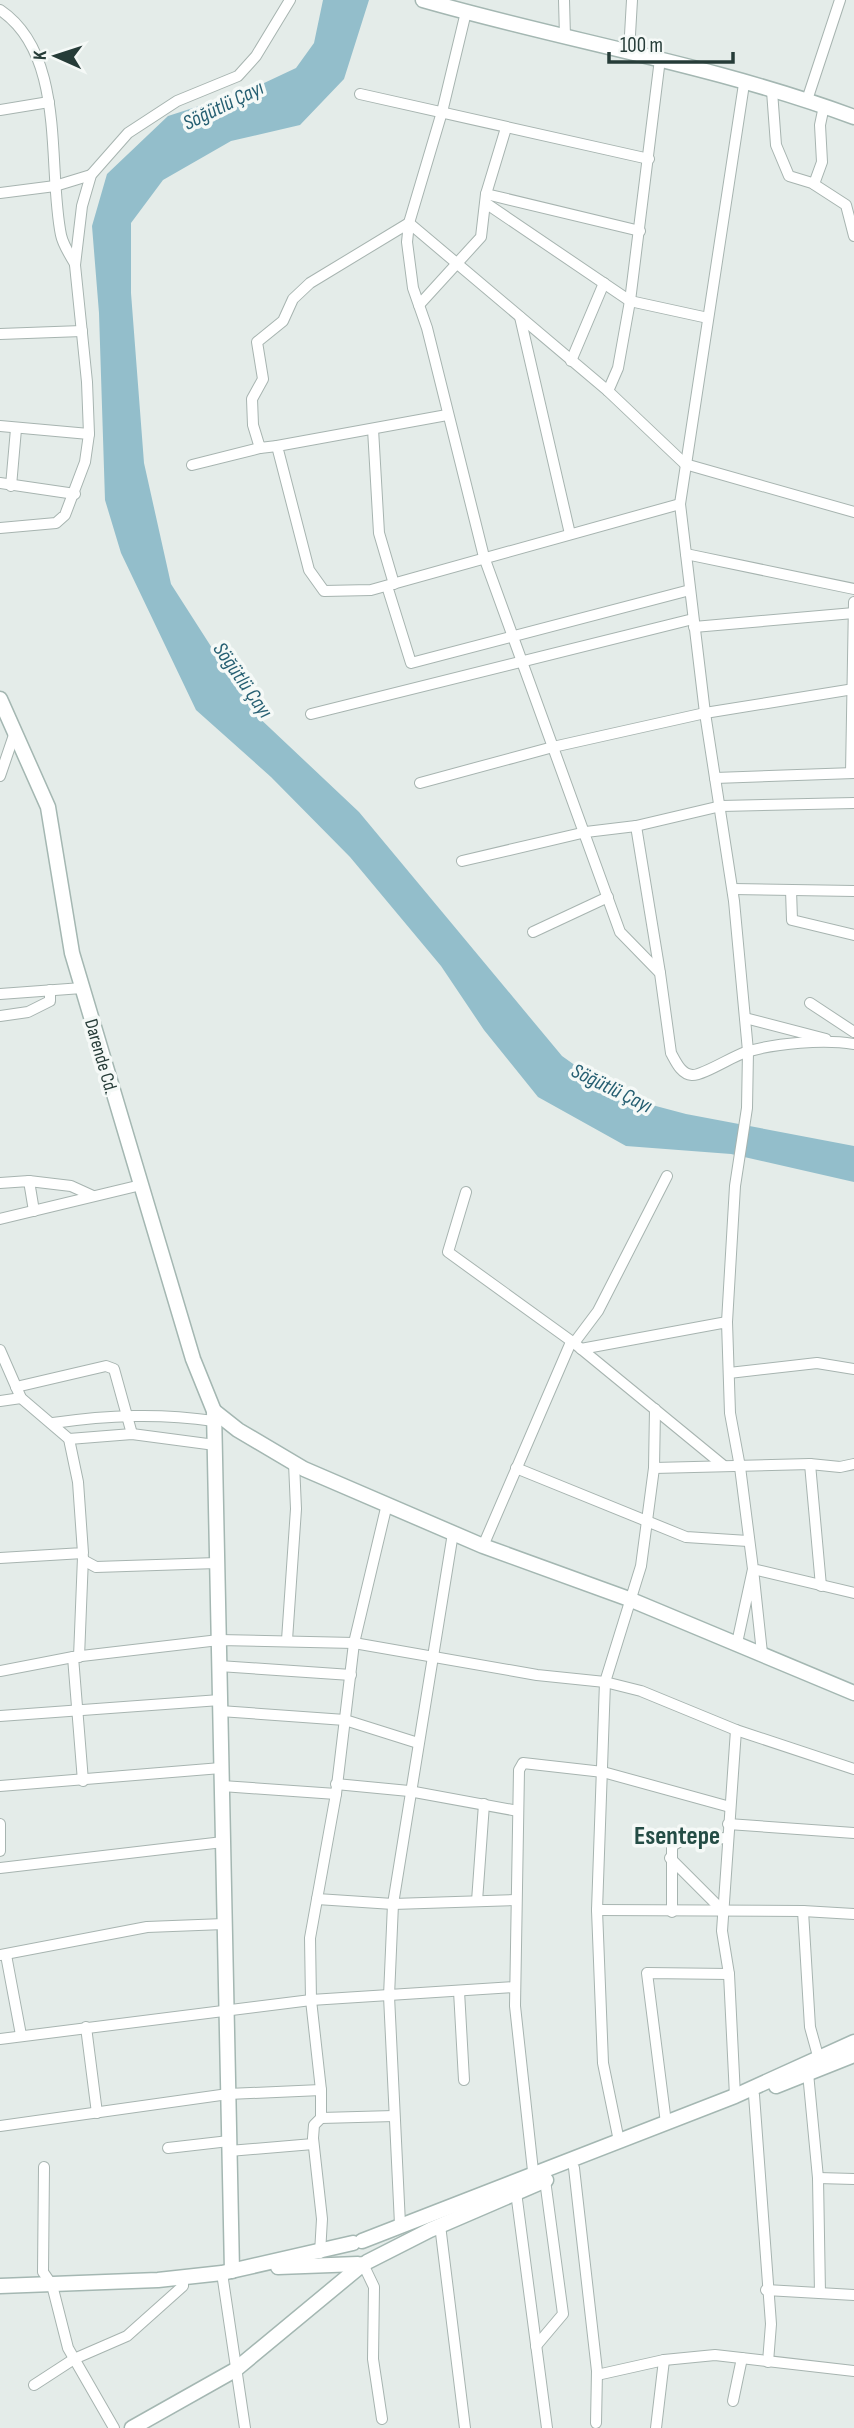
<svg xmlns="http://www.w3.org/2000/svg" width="854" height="2428" font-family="'Sofia Sans Condensed',sans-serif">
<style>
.water{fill:#93becb}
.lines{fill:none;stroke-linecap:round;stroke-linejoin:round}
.street-casing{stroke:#a7b4b0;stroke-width:12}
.secondary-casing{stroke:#a4b7b2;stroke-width:17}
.street{stroke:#fff;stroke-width:10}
.secondary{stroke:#fff;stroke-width:14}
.labels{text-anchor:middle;stroke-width:7;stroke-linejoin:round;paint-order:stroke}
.street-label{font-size:19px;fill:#263c38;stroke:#f5f9f7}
.water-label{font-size:21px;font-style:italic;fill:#265f72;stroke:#f5f9f7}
.district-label{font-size:26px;font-weight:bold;fill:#244c45;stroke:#f5f9f7}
</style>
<rect width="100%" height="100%" fill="#e4ece9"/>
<polygon class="water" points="323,0 369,0 344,79 300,125 231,141 163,180 131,223 131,293 144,463 171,584 253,712 359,812 562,1056 618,1096 686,1114 854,1146 854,1182 731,1154 626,1146 538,1097 484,1030 441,966 350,857 271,777 196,710 121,553 105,500 99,313 92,226 107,174 168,116 249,90 296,68 314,43"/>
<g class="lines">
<g class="street-casing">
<g id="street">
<polyline points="564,0 565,37"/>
<path d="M0,10C67,55 47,167 61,235C63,245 70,255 75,264"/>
<path d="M466,12L442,112L409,223L407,242L413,288L427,328L484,557L620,932L660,973L671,1053C676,1062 681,1074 692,1075C702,1076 733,1056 746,1052C776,1043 824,1039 854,1044"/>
<polyline points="629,52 632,0"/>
<polyline points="772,91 776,145 789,176 812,183 846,205 854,236"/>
<polyline points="360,94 649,159"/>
<polyline points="807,100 840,0"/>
<polyline points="0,110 49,102"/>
<polyline points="814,184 822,162 820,125 824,106"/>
<polyline points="0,193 55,186 91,175"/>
<polyline points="486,194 640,231"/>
<polyline points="487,204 630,301 708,318"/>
<polyline points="419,305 481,237 486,194 506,128"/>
<polyline points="520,317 570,534"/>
<polyline points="0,334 82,331"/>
<polyline points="571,361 604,283"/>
<polyline points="608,391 618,368 630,301 660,59"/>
<polyline points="447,415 277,446 309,570 324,591 371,590 680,504"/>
<polyline points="0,426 89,434"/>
<polyline points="373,429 379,533 394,584"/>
<polyline points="277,446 260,448 253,425 252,399 263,379 257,342 283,321 293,299 310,283 409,223 608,391 685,464 854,512"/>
<polyline points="192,465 260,448"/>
<polyline points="0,483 75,494"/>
<polyline points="11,486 16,429"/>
<polyline points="0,528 56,523 65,515 85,462 89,434 87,382 75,265 82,206 91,175 128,133 177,101 238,76 256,56 290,0"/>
<polyline points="686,554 854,589"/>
<polyline points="387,586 411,663 690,590"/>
<polyline points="694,627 854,613"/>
<polyline points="311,714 693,619"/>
<polyline points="851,773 854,602"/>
<polyline points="0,776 15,732"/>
<polyline points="715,778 854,773"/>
<polyline points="420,783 553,747 705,713 854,689"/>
<polyline points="636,826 660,973"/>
<polyline points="462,861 586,832 636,826 721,806 854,803"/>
<polyline points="733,889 854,891"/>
<polyline points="791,890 792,920 854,935"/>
<polyline points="533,932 608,897"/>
<polyline points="0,994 82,988"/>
<polyline points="810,1003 854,1032"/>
<polyline points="0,1016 28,1012 50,1001 50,990"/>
<polyline points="745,1018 826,1039"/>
<polyline points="29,1181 71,1186 93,1196"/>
<polyline points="0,1183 29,1181 34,1211"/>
<polyline points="466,1192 448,1252 574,1343 724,1466"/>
<polyline points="0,1219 141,1185"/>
<polyline points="727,1322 735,1186 747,1108 748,1051 734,901 705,713 680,504 744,84"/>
<polyline points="574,1343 598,1311 667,1176"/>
<polyline points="581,1349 727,1322 730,1413 740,1467 753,1569 854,1593"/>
<polyline points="0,1350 21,1398 69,1439 78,1482 83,1553 0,1558"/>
<polyline points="729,1373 817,1363 854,1369"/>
<polyline points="16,1387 106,1366 114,1369 132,1434"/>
<polyline points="0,1401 21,1398"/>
<path d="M53,1423C109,1415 159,1413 214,1421"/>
<polyline points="69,1439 132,1434 215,1445"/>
<polyline points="810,1464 821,1586"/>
<polyline points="516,1468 686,1537 748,1541"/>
<polyline points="654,1468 810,1464 840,1467 854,1464"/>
<polyline points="483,1546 571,1342"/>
<polyline points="83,1560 96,1567 217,1563"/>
<polyline points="287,1640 296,1509 294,1463"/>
<polyline points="737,1643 753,1569 762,1653"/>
<polyline points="73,1657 83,1781"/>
<polyline points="79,1657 83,1557"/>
<polyline points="219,1666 351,1675"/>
<polyline points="0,1671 73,1657 219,1640 354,1643 537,1675 605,1682 641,1691 736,1730 854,1769"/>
<polyline points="220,1711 345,1720 418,1743"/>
<polyline points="0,1716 220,1700"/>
<polyline points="336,1784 409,1791 518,1811"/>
<polyline points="0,1786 221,1768"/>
<polyline points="222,1786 336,1794"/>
<polyline points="0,1824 0,1851"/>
<polyline points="728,1824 854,1833"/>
<polyline points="670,1858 723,1911"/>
<polyline points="0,1868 223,1842"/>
<polyline points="317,1899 393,1904 516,1900"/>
<polyline points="477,1901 484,1804"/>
<polyline points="597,1910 803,1911 854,1914"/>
<polyline points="803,1911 810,2027 818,2056"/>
<polyline points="672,1912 672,1846 682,1840 728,1838"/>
<polyline points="0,1955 147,1927 224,1924"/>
<polyline points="6,1955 21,2035"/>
<polyline points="459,1991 464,2080"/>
<polyline points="86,2027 97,2113"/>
<polyline points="0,2039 311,2000 515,1987"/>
<polyline points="808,2073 818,2178 820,2293"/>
<polyline points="754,2095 771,2324 768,2362"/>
<polyline points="735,2096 729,1974 722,1931 736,1730"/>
<polyline points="321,2118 394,2116"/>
<polyline points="666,2123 647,1973 729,1974"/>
<polyline points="0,2126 228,2094 321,2090"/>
<polyline points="619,2141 603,2063 597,1910 605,1682 641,1566 654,1468 655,1409"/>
<polyline points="168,2148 229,2141"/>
<polyline points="229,2151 313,2144"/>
<polyline points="44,2167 43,2272 52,2285 68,2348 114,2428"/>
<polyline points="574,2168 597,2371 596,2423"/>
<polyline points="818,2178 854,2179"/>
<polyline points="534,2180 515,2006 519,1770 523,1763 603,1772 730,1807"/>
<polyline points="516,2192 547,2428"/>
<polyline points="400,2224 389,1996 393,1904 453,1533"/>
<polyline points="440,2225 465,2428"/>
<polyline points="320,2253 322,2219 313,2138 314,2125 321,2118 321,2090 311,2000 310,1938 336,1794 354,1643 387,1504"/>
<polyline points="363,2264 374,2287 373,2359 382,2419"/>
<polyline points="222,2273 245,2428"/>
<polyline points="766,2290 854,2295"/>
<polyline points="536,2346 563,2314 545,2180"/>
<polyline points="597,2375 664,2360 715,2355 854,2371"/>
<polyline points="34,2385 74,2359 127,2336 183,2286 183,2277"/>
<polyline points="733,2401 742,2358"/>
<polyline points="656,2428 664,2360"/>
</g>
</g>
<g class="secondary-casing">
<g id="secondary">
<path d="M423,0C566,41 714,65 854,117"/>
<polyline points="0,699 48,807 72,953 193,1359 214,1411 232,2271"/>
<polyline points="214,1411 238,1430 304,1469 483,1546 629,1599 854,1693"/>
<polyline points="776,2086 854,2055"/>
<polyline points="362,2241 735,2096 854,2042"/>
<polyline points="367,2262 430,2230 546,2180"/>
<polyline points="278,2267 358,2264"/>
<polyline points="0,2286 158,2280 222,2273 353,2243"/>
<polyline points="132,2428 235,2370 363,2264"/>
</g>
</g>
<use href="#street" class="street"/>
<use href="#secondary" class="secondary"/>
</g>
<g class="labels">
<g class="street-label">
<text transform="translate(102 1056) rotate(74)" y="7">Darende Cd.</text>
</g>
<g class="water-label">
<text transform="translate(223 105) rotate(-26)" y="7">Söğütlü Çayı</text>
<text transform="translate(243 680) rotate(55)" y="7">Söğütlü Çayı</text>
<text transform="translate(612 1088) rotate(26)" y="7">Söğütlü Çayı</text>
</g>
<g class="district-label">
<text x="677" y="1844">Esentepe</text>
</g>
</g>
<g transform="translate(56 56) rotate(273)" stroke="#f5f9f7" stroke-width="5" paint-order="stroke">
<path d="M0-5L12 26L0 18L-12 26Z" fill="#263c38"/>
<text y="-10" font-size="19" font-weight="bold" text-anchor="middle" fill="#263c38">K</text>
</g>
<path d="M609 52v10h124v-10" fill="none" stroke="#263c38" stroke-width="3.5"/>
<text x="620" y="52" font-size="21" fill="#263c38" stroke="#f5f9f7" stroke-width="5" paint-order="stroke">100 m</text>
</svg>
